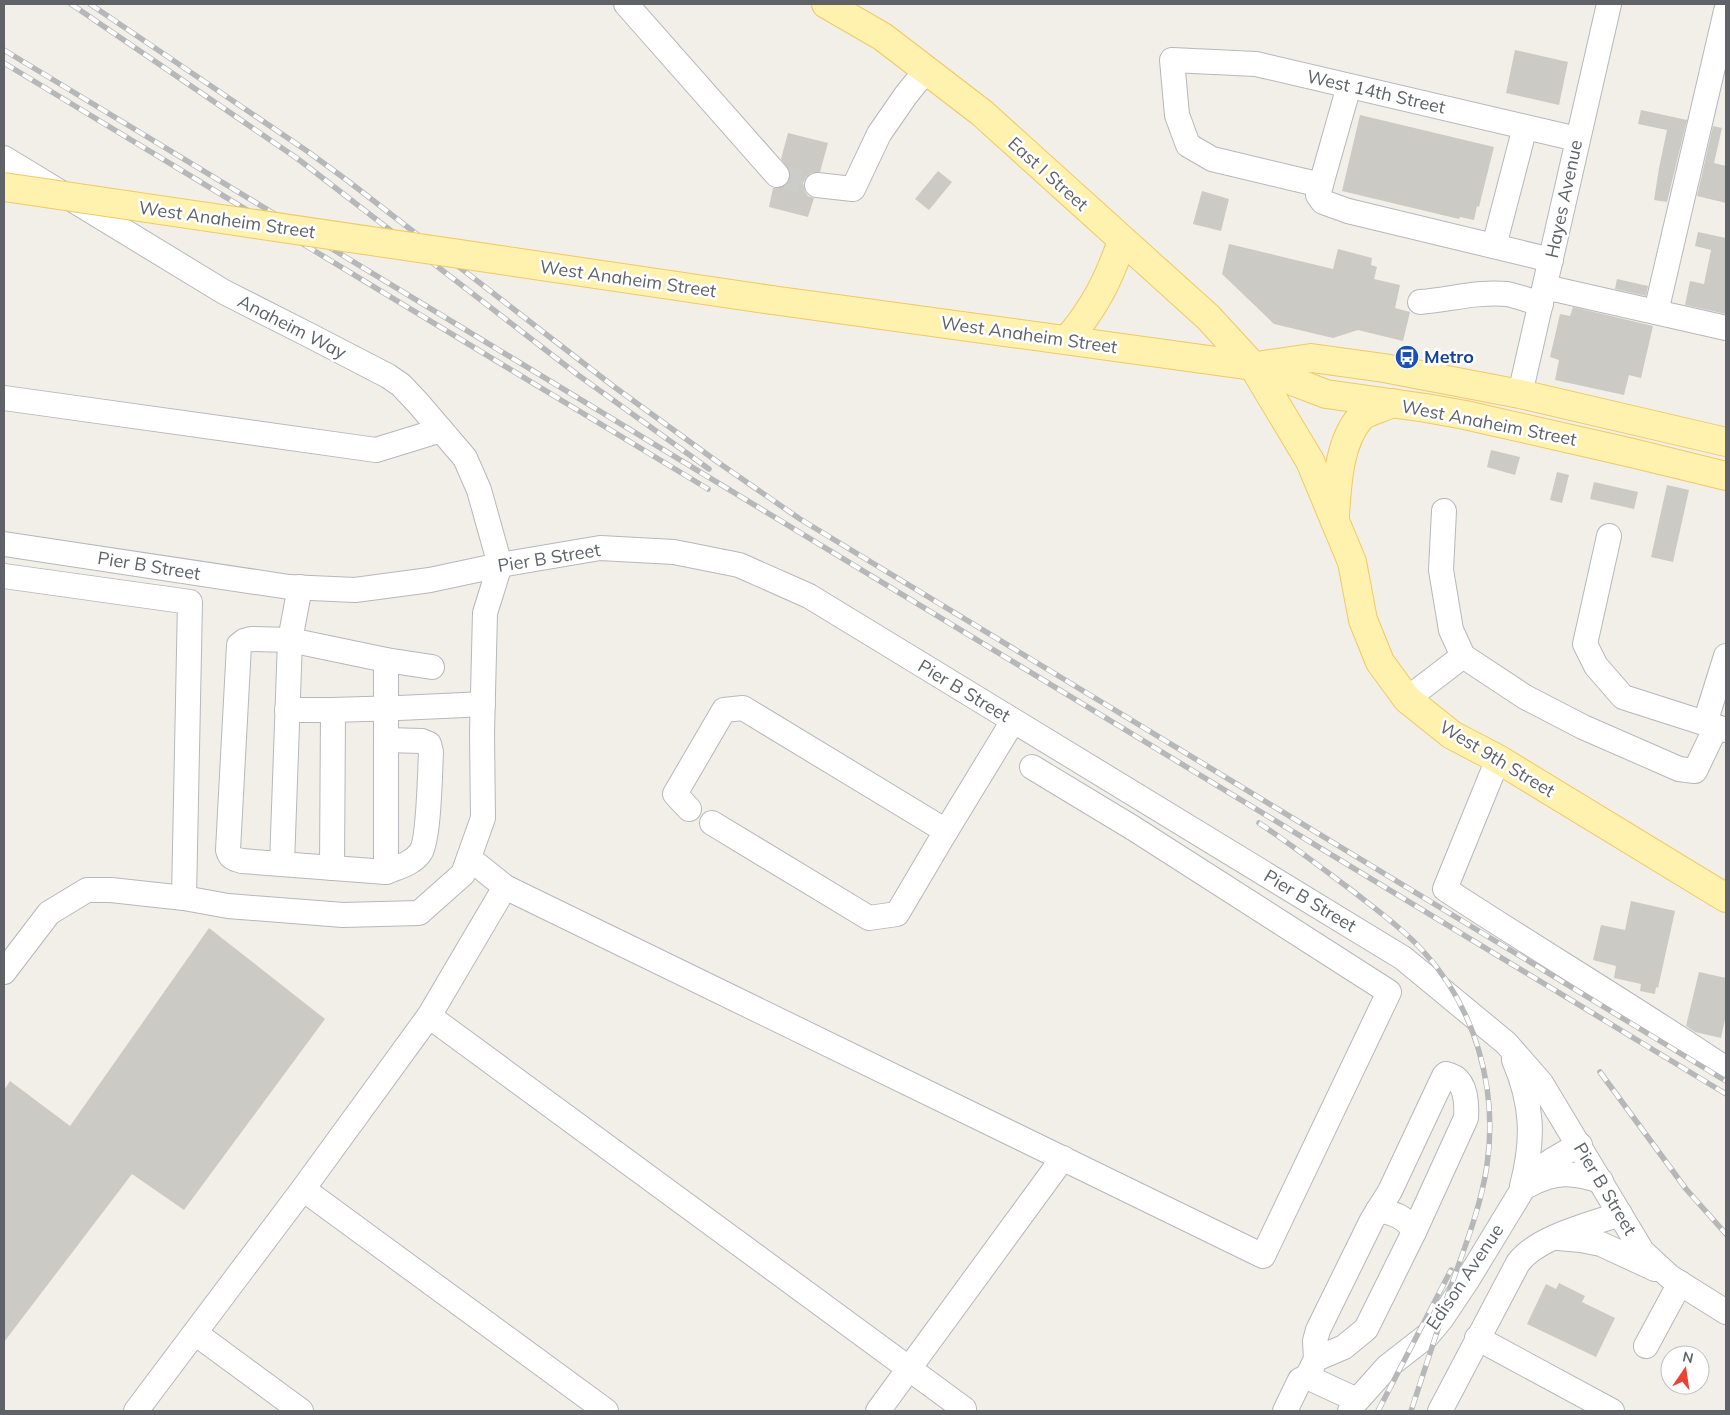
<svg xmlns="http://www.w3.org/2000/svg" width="1730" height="1415" font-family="Mulish,sans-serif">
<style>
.building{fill:#cccac5}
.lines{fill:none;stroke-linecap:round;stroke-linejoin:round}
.minor-tunnel{stroke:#ccccc8;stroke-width:24;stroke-dasharray:24 12;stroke-linecap:butt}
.minor-casing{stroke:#b5b8bc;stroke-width:26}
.major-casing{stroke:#f2c960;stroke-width:30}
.minor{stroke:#fff;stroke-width:24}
.major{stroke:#fff2af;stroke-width:28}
.rail-casing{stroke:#b6b7b8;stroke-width:5.5}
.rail{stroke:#fff;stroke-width:4;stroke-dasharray:11;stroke-linecap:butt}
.major-bridge-casing{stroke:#f2c960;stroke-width:30;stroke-linecap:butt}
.major-bridge{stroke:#fff2af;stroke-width:28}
.labels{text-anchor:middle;stroke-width:5;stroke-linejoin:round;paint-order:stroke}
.street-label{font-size:18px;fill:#5f6368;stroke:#fff}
.transit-label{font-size:18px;font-weight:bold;fill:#164399;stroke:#fff;text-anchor:start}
</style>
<rect width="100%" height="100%" fill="#f1efe8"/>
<g class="building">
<polygon points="1515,50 1568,62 1559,105 1506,93"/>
<polygon points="1641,110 1687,120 1667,202 1654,200 1659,168 1667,130 1638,124"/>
<polygon points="1360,115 1494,147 1479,207 1477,206 1474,220 1460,217 1459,219 1342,191"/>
<polygon points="1713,126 1722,128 1714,163 1726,166 1726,203 1697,196"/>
<polygon points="788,133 828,143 820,172 811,173 806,177 803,183 805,191 808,196 814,198 808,217 769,207 773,188 780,188 786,186 790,179 790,172 781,159"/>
<polygon points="938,171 952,182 929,210 915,199"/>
<polygon points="1202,191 1229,199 1221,231 1193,224"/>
<polygon points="1698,232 1726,238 1726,314 1685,305 1690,281 1704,284 1711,250 1695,246"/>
<polygon points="1229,244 1333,269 1338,249 1372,258 1371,265 1377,267 1374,279 1400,285 1395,308 1410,312 1403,341 1358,330 1333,338 1274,324 1222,274"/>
<polygon points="1617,279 1648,286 1646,296 1615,289"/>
<polygon points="1573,307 1653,326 1641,378 1629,375 1624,395 1555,380 1559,360 1550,357 1560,314 1570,316"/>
<polygon points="1491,450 1520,457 1515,475 1487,467"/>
<polygon points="1557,472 1569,475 1562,503 1550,500"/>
<polygon points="1594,482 1638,492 1634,509 1590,499"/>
<polygon points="1667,485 1689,490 1673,562 1651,557"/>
<polygon points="1631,901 1675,911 1658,988 1656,987 1655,994 1640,991 1641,984 1614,978 1616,966 1593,960 1601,925 1625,930"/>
<polygon points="209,928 325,1019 184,1210 132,1174 4,1342 4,1090 10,1081 70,1126"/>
<polygon points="1699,972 1726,978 1726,1015 1721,1038 1695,1032 1686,1026"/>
<polygon points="1559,1283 1585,1296 1582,1302 1615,1318 1596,1357 1527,1324 1546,1284 1556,1289"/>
</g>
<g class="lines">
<polyline class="minor-tunnel" points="777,175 817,185"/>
<g class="minor-casing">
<g id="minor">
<polyline points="626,4 777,175"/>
<polyline points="1349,86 1318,195 1323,202 1348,211 1551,260"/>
<polyline points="4,158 224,292 307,334 388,376 401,385 418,403 465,458 479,490 500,565"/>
<polyline points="817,185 853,189 879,134 906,95 927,69"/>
<polyline points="1321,185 1212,159 1188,145 1177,115 1172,60 1256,64 1577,139"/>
<polyline points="1494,246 1525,127"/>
<polyline points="1545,287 1726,328"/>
<path d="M1420,302C1448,300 1478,291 1507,294C1518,296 1530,301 1541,304"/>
<polyline points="1656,312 1726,11"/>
<polyline points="1520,394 1609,4"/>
<polyline points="4,398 376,450 441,430"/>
<polyline points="1444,511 1441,570 1451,630 1463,656 1525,697 1583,727 1679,769 1695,771 1716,727"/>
<polyline points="1609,536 1585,644 1596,666 1623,697 1726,730"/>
<polyline points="4,544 289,587 355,590 430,580 500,565 600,548 674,552 739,565 809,596 1403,958 1506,1043 1541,1083 1642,1251 1670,1277 1726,1312"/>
<polyline points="4,576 190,602 184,898"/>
<polyline points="386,660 386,872"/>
<polyline points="1407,699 1463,656"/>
<path d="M287,710C353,711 417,707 483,704"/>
<polyline points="1705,723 1726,656"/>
<path d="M386,740L422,741L429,744L431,752C430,770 429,842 420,853C412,864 398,867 386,872L242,861C234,859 230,858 228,850L239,645L244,641L251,639L290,640L386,660L432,667"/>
<path d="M1498,759L1445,889C1538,950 1634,1007 1726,1069"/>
<polyline points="689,809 675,794 724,710 743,708 946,831 897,914 869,918 712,823"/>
<polyline points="946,831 1013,721"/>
<polyline points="469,858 505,887 1263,1256 1389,992 1133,828 1032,767"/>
<polyline points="282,864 290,640 300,587"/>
<polyline points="332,868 333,711"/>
<polyline points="4,972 49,913 87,890 111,890 184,898 228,906 343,915 419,913 463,874 483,818 482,733 485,613 500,565"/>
<polyline points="429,1016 964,1409"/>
<path d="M1514,1060C1533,1104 1534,1140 1522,1186"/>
<path d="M1529,1185C1556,1171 1572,1172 1601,1181"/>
<polyline points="303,1189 606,1411"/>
<path d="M1378,1210C1393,1213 1407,1217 1414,1232"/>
<polyline points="1559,1238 1581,1240 1601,1244 1655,1269"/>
<polyline points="195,1333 301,1411"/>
<polyline points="1477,1338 1612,1411"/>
<polyline points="1646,1346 1680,1283"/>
<path d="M1307,1377L1316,1359L1315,1341L1318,1330L1372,1220L1390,1191L1444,1076L1446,1074C1466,1078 1467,1102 1466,1118L1414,1232L1366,1329L1344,1347L1316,1359"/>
<polyline points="136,1411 303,1189 429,1016 505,887"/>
<polyline points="878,1411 1063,1158"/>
<polyline points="1285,1411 1300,1380 1307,1377 1357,1400"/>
<path d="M1350,1411L1353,1405L1387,1367L1428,1335L1442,1318L1468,1279L1530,1177C1545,1163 1561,1154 1580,1145"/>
<path d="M1440,1411L1518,1263C1537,1237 1589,1225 1620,1214"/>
</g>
</g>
<g class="major-casing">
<g id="major">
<polyline points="826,4 883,37 982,113 1208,317 1253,366 1310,461 1352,562 1363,620 1380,662 1407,699 1452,735 1498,759 1726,898"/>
<polyline points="772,300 1253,366 1326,394 1426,408 1465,415 1632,453 1726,476"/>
<path d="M1067,340C1095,307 1108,281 1122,241"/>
<polyline points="1257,366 1311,358 1384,368 1520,394 1726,442"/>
<path d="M1335,515C1337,484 1339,442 1360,418C1365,412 1385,407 1392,403"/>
</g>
</g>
<use href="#minor" class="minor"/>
<use href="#major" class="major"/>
<g class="rail-casing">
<g id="rail">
<polyline points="71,4 298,159 578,375 709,469"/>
<polyline points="90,4 307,151 348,181 613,386 719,463 800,519 1726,1081"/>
<polyline points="4,50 1726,1094"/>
<polyline points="4,63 708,489"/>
<path d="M1259,823C1292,845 1323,869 1354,892C1378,911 1403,929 1423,951C1476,1008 1498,1090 1487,1165C1481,1207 1464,1249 1450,1289C1445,1302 1442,1315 1438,1329C1429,1356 1420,1383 1411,1411"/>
<polyline points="1600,1072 1686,1189 1726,1234"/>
<polyline points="1378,1411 1451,1270"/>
</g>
</g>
<use href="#rail" class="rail"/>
<g class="major-bridge-casing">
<polyline id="major-bridge" points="4,187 772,300"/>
</g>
<use href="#major-bridge" class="major-bridge"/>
</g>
<defs>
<g id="bus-disc" transform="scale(1.25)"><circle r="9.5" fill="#1a4fb4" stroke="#fff"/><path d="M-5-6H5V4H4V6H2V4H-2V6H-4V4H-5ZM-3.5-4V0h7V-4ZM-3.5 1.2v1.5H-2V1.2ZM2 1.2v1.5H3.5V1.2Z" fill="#fff"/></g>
</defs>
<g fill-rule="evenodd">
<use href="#bus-disc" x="1407" y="357"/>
</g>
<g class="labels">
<g class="street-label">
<text transform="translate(1376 92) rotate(13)" y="6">West 14th Street</text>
<text transform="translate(1048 174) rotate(42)" y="6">East I Street</text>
<text transform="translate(1564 199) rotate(-78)" y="6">Hayes Avenue</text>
<text transform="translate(227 220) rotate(8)" y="6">West Anaheim Street</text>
<text transform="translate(628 279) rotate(8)" y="6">West Anaheim Street</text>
<text transform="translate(292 327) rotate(27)" y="6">Anaheim Way</text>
<text transform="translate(1029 335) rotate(8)" y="6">West Anaheim Street</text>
<text transform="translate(1489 423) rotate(11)" y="6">West Anaheim Street</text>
<text transform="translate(549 558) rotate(-9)" y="6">Pier B Street</text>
<text transform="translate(149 566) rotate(9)" y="6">Pier B Street</text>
<text transform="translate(964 691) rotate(31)" y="6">Pier B Street</text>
<text transform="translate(1497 759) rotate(31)" y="6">West 9th Street</text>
<text transform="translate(1310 901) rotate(31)" y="6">Pier B Street</text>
<text transform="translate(1605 1189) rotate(59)" y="6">Pier B Street</text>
<text transform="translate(1465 1277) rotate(-56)" y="6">Edison Avenue</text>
</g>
<g class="transit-label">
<text x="1424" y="363">Metro</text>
</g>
</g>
<rect width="1730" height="1415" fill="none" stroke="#5f6368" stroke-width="10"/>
<g transform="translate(1685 1370) rotate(13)"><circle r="24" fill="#ffffff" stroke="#bfc1c3"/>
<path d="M0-4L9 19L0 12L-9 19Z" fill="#ea4335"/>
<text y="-8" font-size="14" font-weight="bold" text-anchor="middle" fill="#5f6368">N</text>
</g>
</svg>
